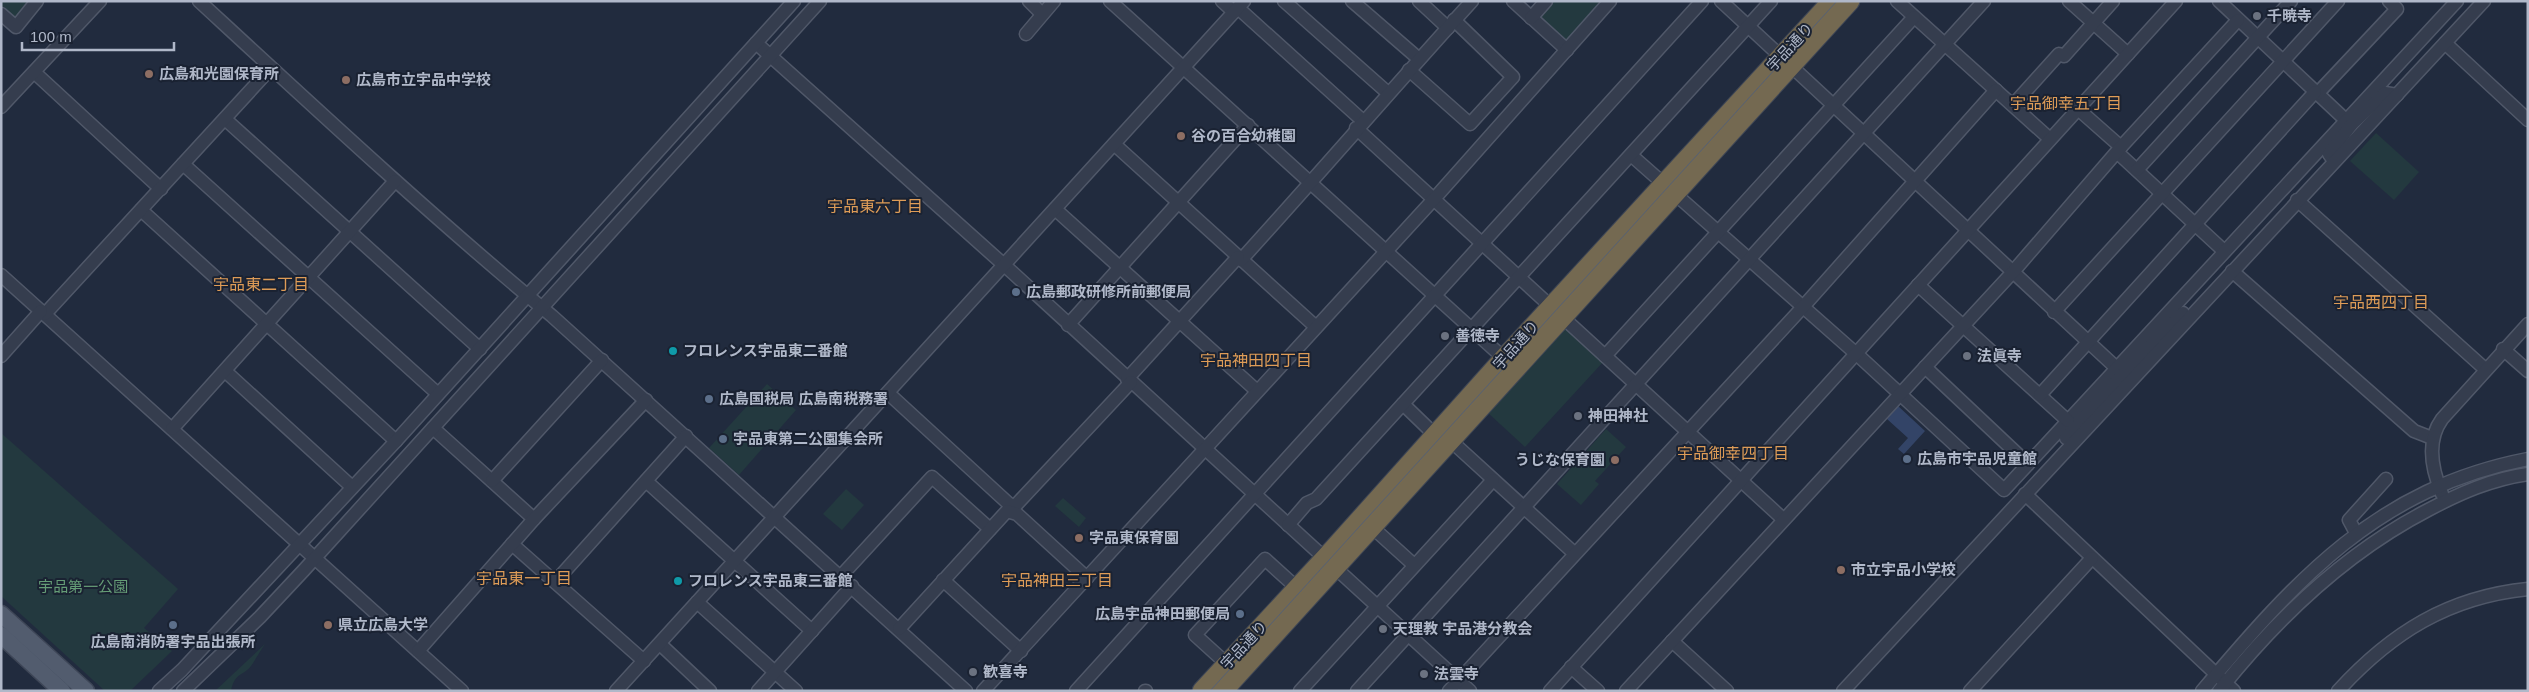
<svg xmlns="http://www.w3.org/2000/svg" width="2529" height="692" font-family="Arial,'Noto Sans JP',sans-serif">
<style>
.green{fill:#23393f}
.water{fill:#334467}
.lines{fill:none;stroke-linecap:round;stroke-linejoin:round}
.minor-casing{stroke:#505869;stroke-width:15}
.major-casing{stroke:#3e4657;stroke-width:19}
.highway-casing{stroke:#3d4555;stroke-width:21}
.minor{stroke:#353d4e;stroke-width:12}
.major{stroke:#525c6e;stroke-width:16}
.highway{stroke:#746951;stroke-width:19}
.tram{stroke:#566175;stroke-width:1}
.worship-dot{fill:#6b7280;stroke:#1a2232;stroke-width:2}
.education-dot{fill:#8d6e63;stroke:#1a2232;stroke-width:2}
.service-dot{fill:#5c6f8a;stroke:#1a2232;stroke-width:2}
.culture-dot{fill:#0f9aa8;stroke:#1a2232;stroke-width:2}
.labels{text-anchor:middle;stroke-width:4;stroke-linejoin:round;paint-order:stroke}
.poi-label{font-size:15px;font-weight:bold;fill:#b0b8c9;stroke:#1a2232;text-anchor:start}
.street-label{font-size:15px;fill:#b0b8c9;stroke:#1a2232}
.park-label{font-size:15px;fill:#659c76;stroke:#1a2232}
.neighbourhood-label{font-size:16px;fill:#de9c57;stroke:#1a2232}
</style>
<rect width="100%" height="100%" fill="#212b3e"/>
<g class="green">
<polygon points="1,1 32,1 18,18 13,18 1,9"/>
<polygon points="1551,1 1606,1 1570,41 1564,41 1542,21 1541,12"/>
<polygon points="2376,133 2419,172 2394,200 2350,161"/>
<polygon points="1568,328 1604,361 1525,447 1487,412 1563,329"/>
<polygon points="767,384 796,410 739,475 709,448"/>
<polygon points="1606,429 1626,447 1595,481 1599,484 1581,505 1557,484"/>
<polygon points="1,433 178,589 144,628 172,651 130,691 105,691 1,596"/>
<polygon points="846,489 864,505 842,530 823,514"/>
<polygon points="1063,498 1086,518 1079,527 1055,506"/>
<path d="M265,644C260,651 256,659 251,666C242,677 235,672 231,691H215Z"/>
</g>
<polygon class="water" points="1898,406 1925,431 1904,454 1898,449 1908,438 1887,419"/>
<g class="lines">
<g class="minor-casing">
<g id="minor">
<path d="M199,1C315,108 430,215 552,316L966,691"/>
<polyline points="1029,1 1042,14"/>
<polyline points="1110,1 1508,362"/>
<polyline points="1222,1 1234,12"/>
<polyline points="1284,1 1388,93"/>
<polyline points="1352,1 1419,59"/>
<polyline points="1419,1 1448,28"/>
<polyline points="1513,1 1567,50"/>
<polyline points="1721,1 2123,374"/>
<polyline points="1897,1 2050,139"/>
<polyline points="2069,1 2128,54"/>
<polyline points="2219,1 2351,125"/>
<polyline points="1238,8 1363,121"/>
<polyline points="1,14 16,27 37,1"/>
<polyline points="1531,18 1546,1"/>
<polyline points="1026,34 1054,1"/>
<polyline points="756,43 1013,273 1470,691"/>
<polyline points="2445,43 2528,120"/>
<polyline points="1409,70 1470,124 1513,77 1454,20"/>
<polyline points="34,72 161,189"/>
<polyline points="2317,94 2397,9 2389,1"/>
<polyline points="2013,105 2059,54 2064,56 2113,1"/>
<polyline points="1,107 100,1"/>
<polyline points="2078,109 2121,147"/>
<polyline points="225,119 480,349"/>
<polyline points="1356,128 1783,519"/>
<polyline points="1114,144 1316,327"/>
<polyline points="2118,153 2224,251"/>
<polyline points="1631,155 1861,358 2004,490 2457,1"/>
<polyline points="2334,161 2329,154 2351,125 2385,93 2397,95"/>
<polyline points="183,164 438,394"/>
<polyline points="2137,170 2291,1"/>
<polyline points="2297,200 2485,369"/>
<polyline points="1055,209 1257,391"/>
<polyline points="141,210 396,441"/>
<path d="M1241,260C1319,174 1394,87 1472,1"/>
<polyline points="2232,271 2414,431 2432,438"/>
<polyline points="1,275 462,691"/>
<polyline points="1918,285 2068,421"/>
<polyline points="2054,312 2338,1"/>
<polyline points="45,314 271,68"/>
<polyline points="1068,325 1248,125"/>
<polyline points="2503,349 2528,371"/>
<polyline points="1,356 41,311"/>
<polyline points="1605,356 1914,17"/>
<polyline points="1925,367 2028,464"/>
<polyline points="225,371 352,487"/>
<polyline points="1127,379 1238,257"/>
<polyline points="888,393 1009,504 1015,506 1131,382"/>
<polyline points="2040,395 2315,92"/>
<polyline points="1403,404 1435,435"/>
<polyline points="433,428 534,519"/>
<polyline points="172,429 395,181"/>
<polyline points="2066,438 2123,374 2183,313"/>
<polyline points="1450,440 1574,553"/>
<polyline points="492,481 602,360"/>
<polyline points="646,481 812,631"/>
<polyline points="2025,494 2234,691"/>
<path d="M2442,494C2432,470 2426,441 2442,419L2528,324"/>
<polyline points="1288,525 1307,503 1316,499 1771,1"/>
<polyline points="1372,527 1414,565"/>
<polyline points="2356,533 2349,520 2386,479"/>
<polyline points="512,544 644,661"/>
<polyline points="841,576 932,477 990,529"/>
<polyline points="943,580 1021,651"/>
<polyline points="555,582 686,436"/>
<polyline points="697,602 796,691"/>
<polyline points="899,629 1007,511 1017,514 1087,578"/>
<polyline points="1672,641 1727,691"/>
<polyline points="660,644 710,691"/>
<polyline points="418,651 534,519 646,400"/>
<polyline points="1227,664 1195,635 1265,559 1297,588"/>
<polyline points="1571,667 1598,691"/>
<polyline points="159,691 182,670 396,441 794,1"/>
<polyline points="183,691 260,617 304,570 820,1"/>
<polyline points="616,691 1244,1"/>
<polyline points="758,691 852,586"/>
<polyline points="983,691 1434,199 1610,1"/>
<polyline points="1076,691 1702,1"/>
<polyline points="1145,691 1146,691"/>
<polyline points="1300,691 1493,480"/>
<polyline points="1357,691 1984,1"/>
<polyline points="1449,691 1802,308 1996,90"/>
<polyline points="1550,691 2176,1"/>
<polyline points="1626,691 2012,273 2121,147 2238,20"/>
<polyline points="1843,691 2484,1"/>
<polyline points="1970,691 2092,558"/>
<path d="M2202,691C2296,580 2377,488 2528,459"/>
<path d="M2219,691C2277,618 2345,553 2428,510C2460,493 2492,479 2528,474"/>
<path d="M2338,691C2391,633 2448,597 2528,589"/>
</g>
</g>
<g class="major-casing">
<g id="major">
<polyline points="1,614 86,691"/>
<polyline points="1,635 62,691"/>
</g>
</g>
<g class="highway-casing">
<g id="highway">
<polyline points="1202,691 1326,557 1504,358 1832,1"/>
<polyline points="1223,691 1850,1"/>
</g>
</g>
<use href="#minor" class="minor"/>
<use href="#major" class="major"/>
<use href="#highway" class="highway"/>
<polyline class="tram" points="1210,691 1837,1"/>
</g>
<g class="worship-dot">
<circle cx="2257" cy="16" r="5"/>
<circle cx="1445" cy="336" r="5"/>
<circle cx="1967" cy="356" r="5"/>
<circle cx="1578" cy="416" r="5"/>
<circle cx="1383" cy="629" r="5"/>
<circle cx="973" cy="672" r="5"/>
<circle cx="1424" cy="674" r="5"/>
</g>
<g class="education-dot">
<circle cx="149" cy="74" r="5"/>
<circle cx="346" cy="80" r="5"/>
<circle cx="1181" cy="136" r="5"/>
<circle cx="1615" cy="460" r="5"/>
<circle cx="1079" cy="538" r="5"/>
<circle cx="1841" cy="570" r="5"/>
<circle cx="328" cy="625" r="5"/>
</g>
<g class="service-dot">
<circle cx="1016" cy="292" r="5"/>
<circle cx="709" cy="399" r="5"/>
<circle cx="723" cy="439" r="5"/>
<circle cx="1907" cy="459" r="5"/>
<circle cx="1240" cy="614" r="5"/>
<circle cx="173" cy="625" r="5"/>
</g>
<g class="culture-dot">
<circle cx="673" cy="351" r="5"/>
<circle cx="678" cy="581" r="5"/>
</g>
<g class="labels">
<g class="poi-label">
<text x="2267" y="21">千暁寺</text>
<text x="159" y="79">広島和光園保育所</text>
<text x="356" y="85">広島市立宇品中学校</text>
<text x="1191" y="141">谷の百合幼稚園</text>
<text x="1026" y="297">広島郵政研修所前郵便局</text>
<text x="1455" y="341">善徳寺</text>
<text x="683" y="356">フロレンス宇品東二番館</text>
<text x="1977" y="361">法眞寺</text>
<text x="719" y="404">広島国税局 広島南税務署</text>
<text x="1588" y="421">神田神社</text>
<text x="733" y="444">宇品東第二公園集会所</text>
<text x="1917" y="464">広島市宇品児童館</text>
<text x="1605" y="465" text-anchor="end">うじな保育園</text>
<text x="1089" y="543">字品東保育園</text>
<text x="1851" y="575">市立宇品小学校</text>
<text x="688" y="586">フロレンス宇品東三番館</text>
<text x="1230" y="619" text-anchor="end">広島宇品神田郵便局</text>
<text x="338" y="630">県立広島大学</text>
<text x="1393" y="634">天理教 宇品港分教会</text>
<text x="173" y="647" text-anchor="middle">広島南消防署宇品出張所</text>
<text x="983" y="677">歓喜寺</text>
<text x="1434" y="679">法雲寺</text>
</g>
<g class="street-label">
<text transform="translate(1790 47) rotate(-47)" y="5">宇品通り</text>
<text transform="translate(1516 345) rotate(-48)" y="5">宇品通り</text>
<text transform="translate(1244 645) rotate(-47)" y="5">宇品通り</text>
</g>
<g class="park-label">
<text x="83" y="592">宇品第一公園</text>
</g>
<g class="neighbourhood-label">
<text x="2066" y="109">宇品御幸五丁目</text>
<text x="875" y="212">宇品東六丁目</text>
<text x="261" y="290">宇品東二丁目</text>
<text x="2381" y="308">宇品西四丁目</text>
<text x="1256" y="366">宇品神田四丁目</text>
<text x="1733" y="459">宇品御幸四丁目</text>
<text x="524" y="584">宇品東一丁目</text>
<text x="1057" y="586">宇品神田三丁目</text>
</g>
</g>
<rect width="2529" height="692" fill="none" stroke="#b0b8c9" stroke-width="5"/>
<path d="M22 42v8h152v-8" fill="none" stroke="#b0b8c9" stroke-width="2.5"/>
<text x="30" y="42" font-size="15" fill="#b0b8c9" stroke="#1a2232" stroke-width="4" paint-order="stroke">100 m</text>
</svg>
